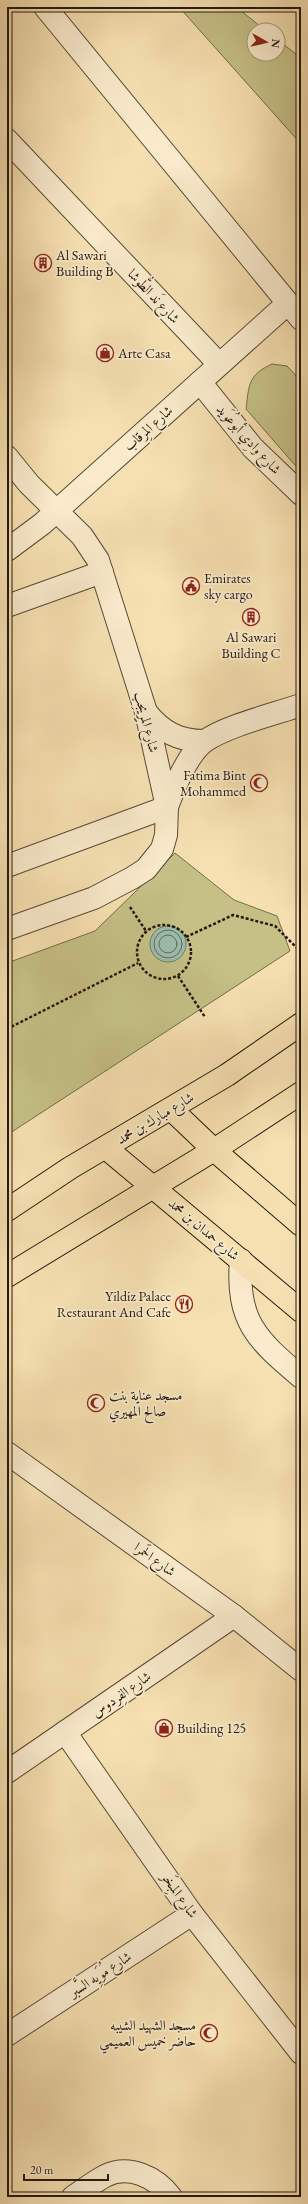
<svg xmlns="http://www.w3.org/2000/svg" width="308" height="2204" font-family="'EB Garamond',Amiri,serif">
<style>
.green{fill:#c4c086;stroke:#746c49}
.water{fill:#9dbdad;stroke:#6d7b6d}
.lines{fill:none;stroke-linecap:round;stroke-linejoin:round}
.shore{stroke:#606a5c;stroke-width:1}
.minor-casing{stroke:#584a35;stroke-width:24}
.major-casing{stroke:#24180c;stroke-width:24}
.path{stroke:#24180c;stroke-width:2.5;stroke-dasharray:3 2;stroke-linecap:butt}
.minor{stroke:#f9ebcc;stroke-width:22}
.major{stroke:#f6e0b1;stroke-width:22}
.labels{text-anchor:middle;stroke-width:3.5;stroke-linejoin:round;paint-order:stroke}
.poi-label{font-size:14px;fill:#24180c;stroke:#f9ebcc;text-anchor:start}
.street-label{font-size:14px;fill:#24180c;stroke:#f9ebcc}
</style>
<rect width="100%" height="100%" fill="#f6e0b1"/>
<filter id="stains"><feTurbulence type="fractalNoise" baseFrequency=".005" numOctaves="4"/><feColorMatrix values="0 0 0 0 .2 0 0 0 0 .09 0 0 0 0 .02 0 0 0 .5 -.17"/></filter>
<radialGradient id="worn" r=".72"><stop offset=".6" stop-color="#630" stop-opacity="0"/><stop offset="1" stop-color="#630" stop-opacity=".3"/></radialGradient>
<g class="green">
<polygon points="179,7 236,7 265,30 254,30 254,54 278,54 278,40 301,58 301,144"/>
<path d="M272,364L287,366L301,381V472L246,409C249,385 248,375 272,364Z"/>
<polygon points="175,853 234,900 277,916 290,951 7,1135 7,963 95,931"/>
</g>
<circle class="water" cx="168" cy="944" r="18"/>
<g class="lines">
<g class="shore">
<circle cx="168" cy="944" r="14"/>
<circle cx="168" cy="944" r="9"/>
</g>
<g class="minor-casing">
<g id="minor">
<polyline points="45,7 301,319"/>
<polyline points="7,140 219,364"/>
<polyline points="200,382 253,448 301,494"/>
<polyline points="7,457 29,484 82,536 98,560 146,712 167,807 166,835 162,849 146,869 132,878 94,898 7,929"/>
<polyline points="7,550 42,524 287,304"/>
<polyline points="7,606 102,572"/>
<path d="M146,712C162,732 179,741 204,741"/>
<path d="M167,807C174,788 188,753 205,741C226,726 275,714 301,705"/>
<polyline points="7,866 167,807"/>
<path d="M241,1260C236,1321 257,1340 301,1377"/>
<polyline points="7,1453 234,1616 301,1670"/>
<polyline points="65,1732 192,1914 301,2053"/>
<polyline points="7,1772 234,1616"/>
<polyline points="7,2035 192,1914"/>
<path d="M73,2197C83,2190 94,2182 105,2176C129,2164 156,2177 171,2197"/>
</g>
</g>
<g class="major-casing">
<g id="major">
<polyline points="171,1109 214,1150 301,1225"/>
<polyline points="106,1148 301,1311"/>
<polyline points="7,1210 70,1168 227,1075 301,1024"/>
<polyline points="7,1276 214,1150 301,1093"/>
</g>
</g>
<g class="path">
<polyline points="130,907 146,931"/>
<circle cx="164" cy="952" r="27"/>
<polyline points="186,937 233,915 275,926 301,952"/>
<polyline points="178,976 205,1017"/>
<polyline points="7,1029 138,963"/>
</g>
<use href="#minor" class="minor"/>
<use href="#major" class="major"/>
</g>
<defs>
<g id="building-ring" transform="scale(0.9)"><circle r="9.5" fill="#f9ebcc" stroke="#8f2418" stroke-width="1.5"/><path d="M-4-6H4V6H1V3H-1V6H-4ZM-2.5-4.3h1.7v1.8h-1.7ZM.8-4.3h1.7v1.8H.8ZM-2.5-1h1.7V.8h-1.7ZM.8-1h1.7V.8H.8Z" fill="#8f2418"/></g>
<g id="shop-ring" transform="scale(0.9)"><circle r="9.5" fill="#f9ebcc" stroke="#8f2418" stroke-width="1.5"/><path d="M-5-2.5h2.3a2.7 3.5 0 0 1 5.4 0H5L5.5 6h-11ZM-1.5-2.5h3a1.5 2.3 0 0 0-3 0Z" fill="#8f2418"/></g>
<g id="civic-ring" transform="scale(0.9)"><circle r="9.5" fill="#f9ebcc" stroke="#8f2418" stroke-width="1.5"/><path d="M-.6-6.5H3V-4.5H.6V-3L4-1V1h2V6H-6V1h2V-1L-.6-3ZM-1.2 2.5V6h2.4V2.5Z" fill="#8f2418"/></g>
<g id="mosque-ring" transform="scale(0.9)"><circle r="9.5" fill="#f9ebcc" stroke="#8f2418" stroke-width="1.5"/><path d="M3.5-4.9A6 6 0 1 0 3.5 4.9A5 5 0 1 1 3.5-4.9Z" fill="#8f2418"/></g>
<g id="restaurant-ring" transform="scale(0.9)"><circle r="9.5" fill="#f9ebcc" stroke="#8f2418" stroke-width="1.5"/><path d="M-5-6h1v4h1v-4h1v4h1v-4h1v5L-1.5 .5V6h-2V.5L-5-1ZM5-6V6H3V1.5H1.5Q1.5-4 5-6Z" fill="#8f2418"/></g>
</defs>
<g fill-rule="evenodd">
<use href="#building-ring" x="43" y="263"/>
<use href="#shop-ring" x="105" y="353"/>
<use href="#civic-ring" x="191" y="586"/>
<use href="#building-ring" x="251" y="617"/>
<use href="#mosque-ring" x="259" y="783"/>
<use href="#restaurant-ring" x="184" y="1304"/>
<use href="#mosque-ring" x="96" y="1403"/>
<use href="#shop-ring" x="164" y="1728"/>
<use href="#mosque-ring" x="209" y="2033"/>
</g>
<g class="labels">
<g class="poi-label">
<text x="56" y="260">Al Sawari<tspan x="56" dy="16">Building B</tspan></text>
<text x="118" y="358">Arte Casa</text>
<text x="204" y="583">Emirates<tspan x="204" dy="16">sky cargo</tspan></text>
<text x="251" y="642" text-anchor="middle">Al Sawari<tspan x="251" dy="16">Building C</tspan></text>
<text x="246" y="780" text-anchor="end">Fatima Bint<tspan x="246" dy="16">Mohammed</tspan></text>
<text x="171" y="1301" text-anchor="end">Yildiz Palace<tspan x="171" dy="16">Restaurant And Cafe</tspan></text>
<text x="109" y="1400">مسجد عناية بنت<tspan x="109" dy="16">صالح المهيري</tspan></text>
<text x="177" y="1733">Building 125</text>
<text x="196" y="2030" text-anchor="end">مسجد الشهيد الشيبه<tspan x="196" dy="16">حاضر خميس العميمي</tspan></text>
</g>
<g class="street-label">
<text transform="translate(154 296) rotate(47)" y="5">شارع نَد الطُّوشا</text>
<text transform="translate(148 428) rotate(-42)" y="5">شارع المِرقاب</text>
<text transform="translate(249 439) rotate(48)" y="5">شارع وادِي أبوعُوَيد</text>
<text transform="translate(147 722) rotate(76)" y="5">شارع المِرِيجِب</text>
<text transform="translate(155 1118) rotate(-31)" y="5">شارع مبارك بن محمد</text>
<text transform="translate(204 1229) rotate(40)" y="5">شارع حمدان بن محمد</text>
<text transform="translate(155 1559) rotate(36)" y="5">شارع الحَمرا</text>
<text transform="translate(121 1694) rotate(-35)" y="5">شارع الفِردوس</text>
<text transform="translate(180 1895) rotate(55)" y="5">شارع المِبخَر</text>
<text transform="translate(100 1974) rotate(-33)" y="5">شارع مُوَيِه السَّبر</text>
</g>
</g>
<rect width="308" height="2204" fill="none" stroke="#f6e0b1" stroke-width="24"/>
<rect x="8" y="8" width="292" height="2188" fill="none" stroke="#24180c" stroke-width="2"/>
<rect x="12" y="12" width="284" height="2180" fill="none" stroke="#24180c"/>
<g transform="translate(266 42) rotate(98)"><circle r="19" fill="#f9ebcc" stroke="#a4977f"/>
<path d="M0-3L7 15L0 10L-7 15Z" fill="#8f2418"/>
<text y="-6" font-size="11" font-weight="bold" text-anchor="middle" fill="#24180c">N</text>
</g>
<path d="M24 2174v6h84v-6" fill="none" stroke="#24180c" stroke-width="2"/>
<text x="30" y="2174" font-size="12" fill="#24180c" stroke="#f9ebcc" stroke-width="3" paint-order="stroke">20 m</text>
<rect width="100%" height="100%" filter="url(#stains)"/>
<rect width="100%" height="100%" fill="url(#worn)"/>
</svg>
